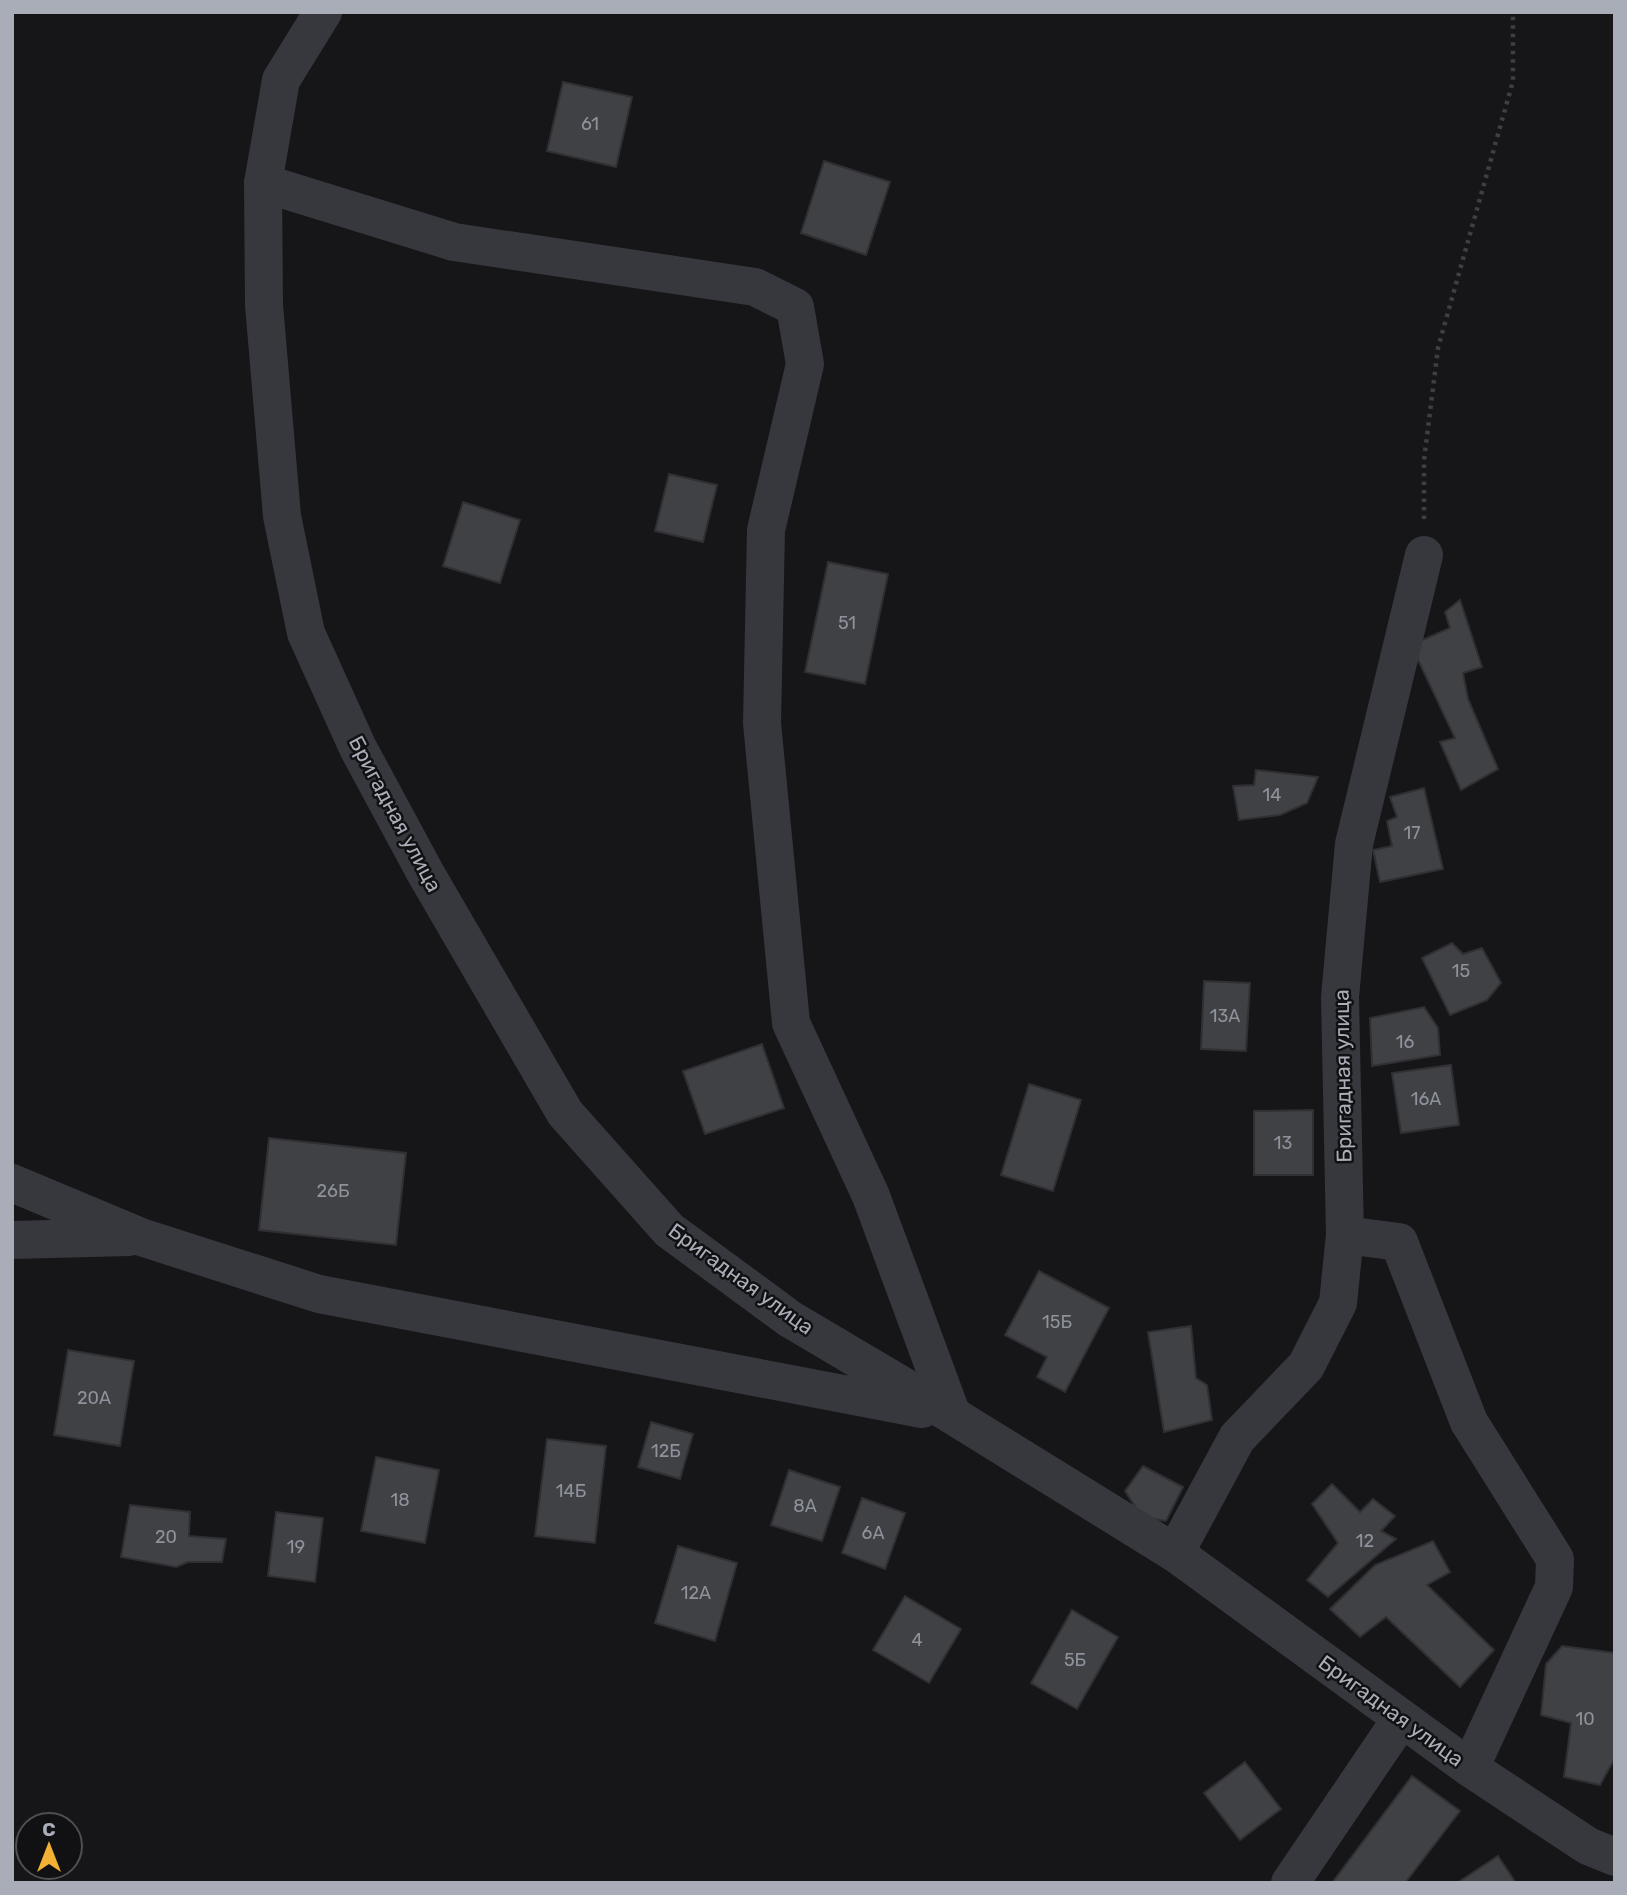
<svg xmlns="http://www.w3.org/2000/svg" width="1627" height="1895" font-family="Rubik,sans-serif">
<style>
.building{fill:#404145;stroke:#303034;stroke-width:2}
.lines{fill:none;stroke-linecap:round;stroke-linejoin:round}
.path{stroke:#3d3f44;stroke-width:4.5;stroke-dasharray:3.5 5;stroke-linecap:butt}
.minor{stroke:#37383d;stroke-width:38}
.labels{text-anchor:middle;stroke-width:5;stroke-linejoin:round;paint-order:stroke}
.number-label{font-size:18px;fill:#8e929b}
.street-label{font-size:21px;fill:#a8adb8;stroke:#111113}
</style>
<rect width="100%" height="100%" fill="#161618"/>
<g class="building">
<polygon points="563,82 632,97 616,167 547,151"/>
<polygon points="824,161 890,182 866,255 801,233"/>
<polygon points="669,474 717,485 703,542 655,531"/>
<polygon points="463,502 520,520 500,583 443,566"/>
<polygon points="828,562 888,574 865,684 805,672"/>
<polygon points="1460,600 1482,667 1463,673 1468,699 1498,769 1461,790 1440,742 1455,738 1411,645 1450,628 1445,612"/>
<polygon points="1256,770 1318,777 1307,803 1280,815 1239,820 1233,786 1254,785"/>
<polygon points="1424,788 1443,869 1380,882 1373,850 1392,846 1387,821 1397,817 1390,797"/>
<polygon points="1452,943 1463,954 1482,948 1501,983 1487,1000 1450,1015 1422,958"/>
<polygon points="1204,981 1250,983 1246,1051 1201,1049"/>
<polygon points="1424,1007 1438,1028 1440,1055 1372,1066 1370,1018"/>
<polygon points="762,1044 784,1108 705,1134 683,1071"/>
<polygon points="1451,1065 1459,1125 1401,1133 1392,1073"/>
<polygon points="1029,1084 1081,1100 1053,1191 1001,1175"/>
<polygon points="1313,1110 1313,1175 1254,1175 1254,1111"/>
<polygon points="269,1138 406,1153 396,1245 259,1230"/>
<polygon points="1039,1271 1109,1308 1065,1392 1037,1377 1047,1357 1005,1335"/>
<polygon points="1191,1326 1196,1378 1207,1385 1212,1420 1164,1432 1148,1332"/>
<polygon points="68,1350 134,1361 120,1446 54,1435"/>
<polygon points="651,1422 693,1434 680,1479 638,1467"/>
<polygon points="547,1439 606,1446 595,1543 535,1536"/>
<polygon points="376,1457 439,1470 425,1543 361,1531"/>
<polygon points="1143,1466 1183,1487 1166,1521 1142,1517 1125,1491"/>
<polygon points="789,1470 840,1487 822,1541 771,1525"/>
<polygon points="1332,1484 1360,1512 1373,1499 1395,1516 1381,1531 1396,1539 1328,1597 1307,1580 1338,1543 1312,1504"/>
<polygon points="862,1498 905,1513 885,1569 842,1553"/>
<polygon points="130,1505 190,1512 189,1536 226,1539 222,1562 188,1562 176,1567 121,1557"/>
<polygon points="276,1512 323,1518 315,1582 268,1576"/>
<polygon points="1433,1541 1450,1572 1427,1585 1494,1650 1460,1687 1386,1617 1360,1637 1330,1609 1375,1565"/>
<polygon points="678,1546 737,1563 715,1641 655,1623"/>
<polygon points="905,1596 961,1629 929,1683 873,1650"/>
<polygon points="1072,1610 1118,1637 1077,1709 1031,1683"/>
<polygon points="1562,1646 1615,1653 1615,1758 1600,1785 1564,1777 1571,1723 1541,1715 1546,1664"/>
<polygon points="1245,1762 1281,1809 1240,1840 1204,1793"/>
<polygon points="1412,1776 1460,1811 1405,1883 1332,1883"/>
<polygon points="1498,1856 1516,1883 1457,1883"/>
</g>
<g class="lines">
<polyline class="path" points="1424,519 1424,460 1438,348 1513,81 1513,12"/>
<g class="minor">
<polyline points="323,12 281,80 263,183 264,305 282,516 306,633 358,748 426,874 565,1113 669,1230 790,1319 952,1415 1175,1553 1470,1768 1588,1846 1615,1857"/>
<polyline points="263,183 454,242 755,287 795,307 805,364 766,530 762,723 791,1023 871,1196 952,1415"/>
<polyline points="12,1183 141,1237 319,1294 922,1409"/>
<polyline points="1345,1235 1399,1242 1469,1422 1555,1559 1554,1587 1470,1768"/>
<polyline points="12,1240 129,1237"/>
<polyline points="1175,1553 1237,1438 1306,1366 1338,1303 1345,1235 1340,997 1354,844 1424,555"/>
<polyline points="1290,1883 1401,1719"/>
</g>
</g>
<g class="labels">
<g class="number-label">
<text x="590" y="130">61</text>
<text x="847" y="629">51</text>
<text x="1272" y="801">14</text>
<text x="1412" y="839">17</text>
<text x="1461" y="977">15</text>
<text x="1225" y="1022">13А</text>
<text x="1405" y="1048">16</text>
<text x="1426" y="1105">16А</text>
<text x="1283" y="1149">13</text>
<text x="333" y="1197">26Б</text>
<text x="1057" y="1328">15Б</text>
<text x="94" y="1404">20А</text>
<text x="666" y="1457">12Б</text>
<text x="571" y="1497">14Б</text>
<text x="400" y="1506">18</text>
<text x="805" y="1512">8А</text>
<text x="873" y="1539">6А</text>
<text x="166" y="1543">20</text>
<text x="1365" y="1547">12</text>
<text x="296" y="1553">19</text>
<text x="696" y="1599">12А</text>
<text x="917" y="1646">4</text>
<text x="1075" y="1666">5Б</text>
<text x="1585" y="1725">10</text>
</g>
<g class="street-label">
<text transform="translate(395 814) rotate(62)" y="7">Бригадная улица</text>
<text transform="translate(1343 1076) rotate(-91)" y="7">Бригадная улица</text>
<text transform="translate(741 1279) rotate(36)" y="7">Бригадная улица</text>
<text transform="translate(1391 1711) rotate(36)" y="7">Бригадная улица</text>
</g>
</g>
<rect width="1627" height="1895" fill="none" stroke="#a8adb8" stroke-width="28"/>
<g transform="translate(49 1846)"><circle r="33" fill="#111113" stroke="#4d4f55" stroke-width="2"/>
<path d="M0-5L12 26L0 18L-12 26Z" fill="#f2b134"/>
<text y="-10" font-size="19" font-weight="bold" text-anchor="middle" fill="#a8adb8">С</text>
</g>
</svg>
